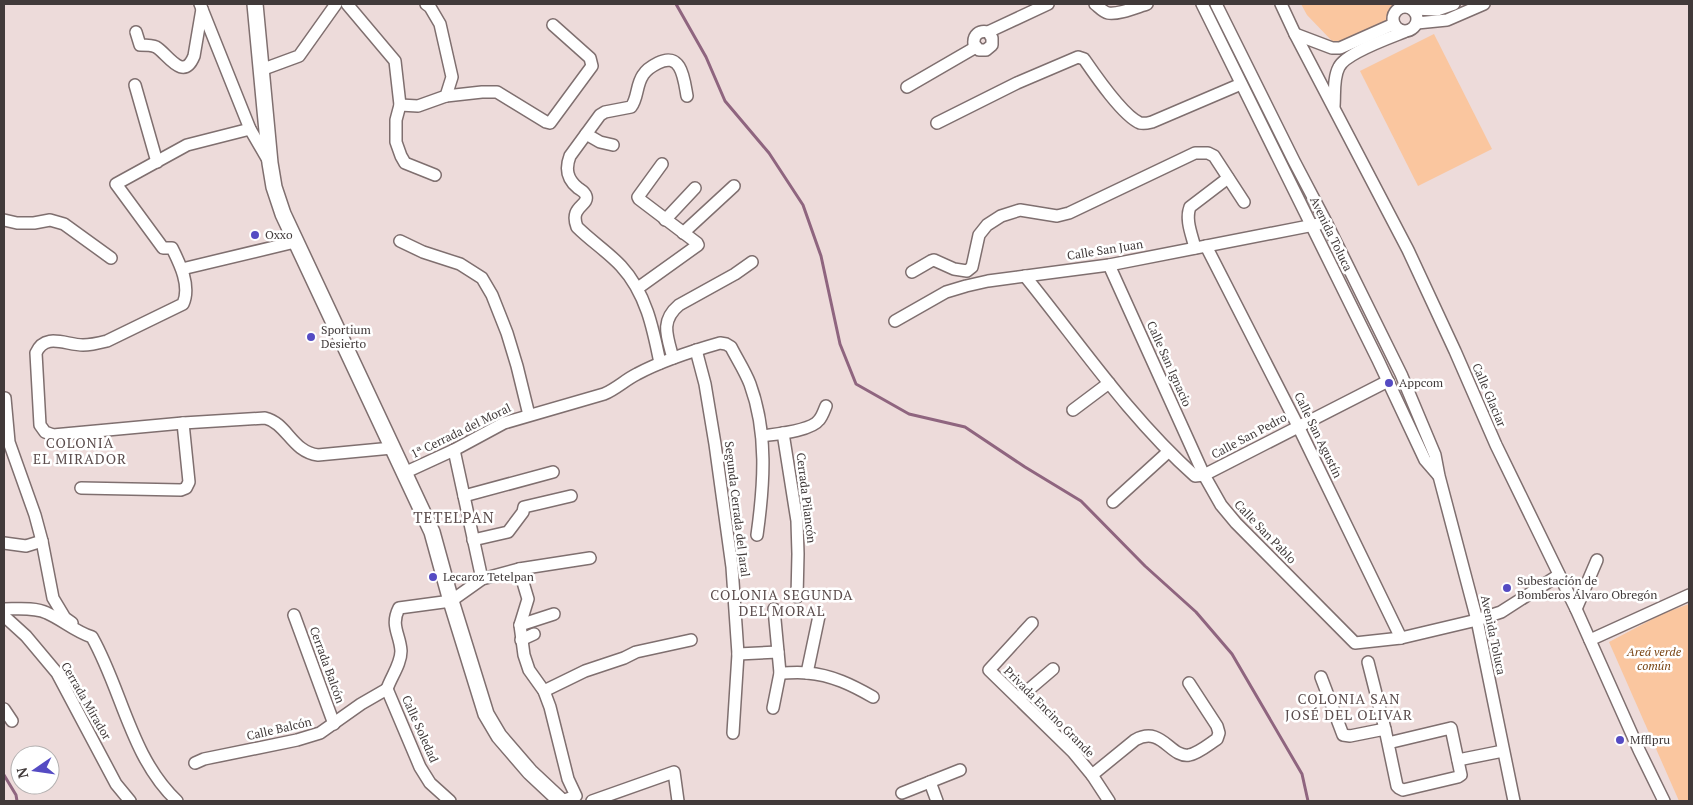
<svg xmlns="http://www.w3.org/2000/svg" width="1693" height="805" font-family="'PT Serif',serif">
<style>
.green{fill:#fac69f}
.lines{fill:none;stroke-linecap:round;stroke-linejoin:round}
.stream{stroke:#8f657f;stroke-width:3}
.minor-casing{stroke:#7f6f6f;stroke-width:14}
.major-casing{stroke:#7f6f6f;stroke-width:18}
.minor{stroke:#fff;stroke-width:11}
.major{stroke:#fff;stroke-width:15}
.poi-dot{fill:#554bc3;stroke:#fff;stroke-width:2}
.labels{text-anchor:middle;stroke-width:5;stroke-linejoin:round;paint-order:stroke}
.street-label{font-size:12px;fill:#413a3a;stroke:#fff}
.poi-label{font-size:12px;fill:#413a3a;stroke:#fff;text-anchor:start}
.park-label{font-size:12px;font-style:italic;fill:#794514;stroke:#fff}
.neighbourhood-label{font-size:14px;letter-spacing:1px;fill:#5b4c4c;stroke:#fff}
.quarter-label{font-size:15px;letter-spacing:1px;fill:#5b4c4c;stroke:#fff}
</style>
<rect width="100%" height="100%" fill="#eddbda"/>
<g class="green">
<polygon points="1301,4 1401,4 1388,12 1388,21 1342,42 1332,41 1307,15"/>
<polygon points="1434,34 1492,149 1418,186 1360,71"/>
<polygon points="1689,604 1689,801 1679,801 1609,642 1664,613"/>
</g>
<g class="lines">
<g class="stream">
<polyline points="676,4 706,57 725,101 769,153 803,205 821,256 840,344 856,384 909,414 965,427 1025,467 1081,501 1145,566 1196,612 1232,654 1302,774 1308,801"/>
<polyline points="4,775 16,795 17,801"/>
</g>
<g class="minor-casing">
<g id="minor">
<polyline points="200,4 250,129 268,160"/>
<polyline points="347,4 395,61 400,105 396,120 396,142 401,156 405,163 435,175"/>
<path d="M1095,4C1099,7 1103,12 1108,13C1118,15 1137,7 1147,4"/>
<polyline points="1202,4 1378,360 1425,460 1438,475"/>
<polyline points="1216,4 1294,161 1326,222 1401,374 1435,455 1439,476 1477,620 1514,801"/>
<polyline points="1281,4 1295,34 1408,250 1455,351 1496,445 1576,609 1639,750 1664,801"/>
<circle cx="1405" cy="19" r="12"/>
<polyline points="1413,9 1437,10 1454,4"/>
<polyline points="1417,23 1447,20 1484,4"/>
<path d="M136,32L140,45C144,45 152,45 156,47C167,53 183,83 194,56L202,9"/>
<path d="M988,32L992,38V45L986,50H979L974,44C973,35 979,30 988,32L1048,4"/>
<polyline points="1295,34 1332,48 1340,48 1394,24"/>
<polyline points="261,70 299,56 336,4"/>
<polyline points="135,85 157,162"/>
<polyline points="907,87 976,47"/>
<polyline points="446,96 482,92 497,92 546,122 550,123 592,66 590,58 553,25"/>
<polyline points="400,105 418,106 446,96 452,77 440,24 430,7 426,4"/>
<path d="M1334,106C1335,94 1333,78 1339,67C1346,53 1389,38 1404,32"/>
<path d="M937,123L1017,83L1078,57L1084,59C1095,75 1123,116 1140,123C1145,124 1148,123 1152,122L1241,84"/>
<path d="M250,129L187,145L116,184L163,248H172C180,264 191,286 183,304L107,341C99,343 91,345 83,345C66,345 45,332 36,353L40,425L45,432L53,435L183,423L265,418C287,423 292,452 318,455L392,448"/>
<polyline points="586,134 600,142 613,145"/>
<polyline points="4,220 17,223 34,223 50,220 64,224 111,258"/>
<polyline points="665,220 695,188"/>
<polyline points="683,233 734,186"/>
<polyline points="400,241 423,252 460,264 482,278 492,295 507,333 517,366 529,415"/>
<polyline points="1206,246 1298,426 1401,638"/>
<path d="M1195,248C1192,235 1185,220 1190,207L1228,178"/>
<polyline points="1109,265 1204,475 1221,505 1236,523 1355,643 1401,638 1477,620 1501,612 1559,575"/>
<polyline points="182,269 295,242"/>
<polyline points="912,272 931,261 934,260 954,269 967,271 972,267 979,235 987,225 1001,216 1020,210 1057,216 1069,213 1195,153 1208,153 1214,156 1244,202"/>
<path d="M1025,276C1080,344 1129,417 1195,476L1204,475L1388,381"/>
<polyline points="638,288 698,245 697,243 639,199 638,197 662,164"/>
<polyline points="895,321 946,292 966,286 988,281 1109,265 1319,224"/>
<polyline points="696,350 705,384 715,444 732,567 738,654 733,733"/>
<path d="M673,358C667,336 660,321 679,305L735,274L752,262"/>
<path d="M660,363C653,328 646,293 621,266C608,252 591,241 577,227C569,206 589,206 586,196C585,192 581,190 578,188C567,179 565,169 570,156L600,115L605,112L631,107C638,98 636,85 643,75C646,70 652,66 658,63C682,51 684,80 687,96"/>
<polyline points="5,398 9,442 35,515 42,541 53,598 65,618 72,623"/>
<polyline points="1073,410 1109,383"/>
<polyline points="783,433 797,521 798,554 797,597"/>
<path d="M762,436C776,434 811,431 819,420C822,417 824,411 826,406"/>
<polyline points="454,450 482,579"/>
<path d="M404,473L454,450L504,423L604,394C616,389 625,380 637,374C663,360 692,351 720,343L726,344L731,347C737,359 745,371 750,384C768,433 764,485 757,535"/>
<polyline points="81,488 181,490 186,488 189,482 183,423"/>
<polyline points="464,496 553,472"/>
<polyline points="1113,502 1168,452"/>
<polyline points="473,540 508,532 523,512 524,507 571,496"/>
<polyline points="4,543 26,546 42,541"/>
<polyline points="519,569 528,599 520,625 524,655 529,670 544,691 550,707 568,779 576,796 562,801"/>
<path d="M4,609C17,609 35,607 47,613C63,620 74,631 92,637C122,690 131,758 177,801"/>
<polyline points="1576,609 1597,560"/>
<polyline points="294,615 334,724"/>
<polyline points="4,616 26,636 57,673 116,784 130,801"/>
<polyline points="1032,623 989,670 1073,752 1092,775 1109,801"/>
<polyline points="520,625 554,614"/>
<polyline points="521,640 534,634"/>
<polyline points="1590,640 1689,595"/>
<polyline points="738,654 778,652"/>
<polyline points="1368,662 1385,729"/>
<path d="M780,673C789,673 798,672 807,673C832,675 852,685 873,697"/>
<polyline points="807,673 819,616"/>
<polyline points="1321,677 1343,735 1350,736 1385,729 1397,786 1399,788 1403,790 1458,777 1461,775 1451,728 1388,743"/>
<path d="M387,689C391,677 401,664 401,651C400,634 390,626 399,608L451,601L482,579L519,569L590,558"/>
<polyline points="387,689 420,767 430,783 450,801"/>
<polyline points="544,691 585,671 624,658 636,652 691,640"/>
<polyline points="1019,698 1053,669"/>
<polyline points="773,708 780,673 774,609"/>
<polyline points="4,709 12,721"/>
<polyline points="1458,760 1503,751"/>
<polyline points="195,763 204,759 297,740 320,733 361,704 387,689"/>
<path d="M1092,775L1135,740C1162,725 1170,758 1189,755C1199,753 1209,744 1217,739L1219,733L1217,726L1189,683"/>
<polyline points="930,782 937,801"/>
<polyline points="902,793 960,770"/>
<polyline points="592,801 674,772 678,801"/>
</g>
</g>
<g class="major-casing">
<polyline id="major" points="255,4 270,163 274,187 283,214 432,532 451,601 486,714 499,736 530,772 561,801"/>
</g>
<use href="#minor" class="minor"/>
<use href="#major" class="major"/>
</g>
<g class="poi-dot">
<circle cx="255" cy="235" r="5"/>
<circle cx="311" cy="337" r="5"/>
<circle cx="1389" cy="383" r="5"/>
<circle cx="433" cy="577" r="5"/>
<circle cx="1507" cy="588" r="5"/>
<circle cx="1620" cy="740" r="5"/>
</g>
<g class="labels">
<g class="street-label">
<text transform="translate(1331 234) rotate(64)" y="4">Avenida Toluca</text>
<text transform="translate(1105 250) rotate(-9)" y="4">Calle San Juan</text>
<text transform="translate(1169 364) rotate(66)" y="4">Calle San Ignacio</text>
<text transform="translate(1489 395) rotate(67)" y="4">Calle Glaciar</text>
<text transform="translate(461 431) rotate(-26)" y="4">1ª Cerrada del Moral</text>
<text transform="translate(1318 435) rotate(64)" y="4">Calle San Agustín</text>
<text transform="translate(1249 436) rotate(-28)" y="4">Calle San Pedro</text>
<text transform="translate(806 498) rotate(83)" y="4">Cerrada Pilancón</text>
<text transform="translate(737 509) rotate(83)" y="4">Segunda Cerrada del Jaral</text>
<text transform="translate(1265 532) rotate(46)" y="4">Calle San Pablo</text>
<text transform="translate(1493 635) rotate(78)" y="4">Avenida Toluca</text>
<text transform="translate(327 665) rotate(70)" y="4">Cerrada Balcón</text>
<text transform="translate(86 701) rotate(60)" y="4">Cerrada Mirador</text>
<text transform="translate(1049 712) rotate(45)" y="4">Privada Encino Grande</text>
<text transform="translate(279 729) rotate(-13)" y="4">Calle Balcón</text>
<text transform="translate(420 729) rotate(66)" y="4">Calle Soledad</text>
</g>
<g class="poi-label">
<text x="265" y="239">Oxxo</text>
<text x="321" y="334">Sportium<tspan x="321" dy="14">Desierto</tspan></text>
<text x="1399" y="387">Appcom</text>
<text x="443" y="581">Lecaroz Tetelpan</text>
<text x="1517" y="585">Subestación de<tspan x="1517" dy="14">Bomberos Álvaro Obregón</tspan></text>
<text x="1630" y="744">Mfflpru</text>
</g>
<g class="park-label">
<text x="1654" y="656">Areá verde<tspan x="1654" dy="14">común</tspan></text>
</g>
<g class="neighbourhood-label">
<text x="80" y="448">COLONIA<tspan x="80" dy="16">EL MIRADOR</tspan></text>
<text x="782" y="600">COLONIA SEGUNDA<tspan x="782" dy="16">DEL MORAL</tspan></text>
<text x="1349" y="704">COLONIA SAN<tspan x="1349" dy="16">JOSÉ DEL OLIVAR</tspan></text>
</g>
<g class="quarter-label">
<text x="454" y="523">TETELPAN</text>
</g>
</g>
<rect width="1693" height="805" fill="none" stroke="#413a3a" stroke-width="10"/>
<g transform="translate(35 770) rotate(257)"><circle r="24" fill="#ffffff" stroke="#b3b0b0"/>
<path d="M0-4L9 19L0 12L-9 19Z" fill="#554bc3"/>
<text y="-8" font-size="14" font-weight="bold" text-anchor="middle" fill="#413a3a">N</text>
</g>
</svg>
